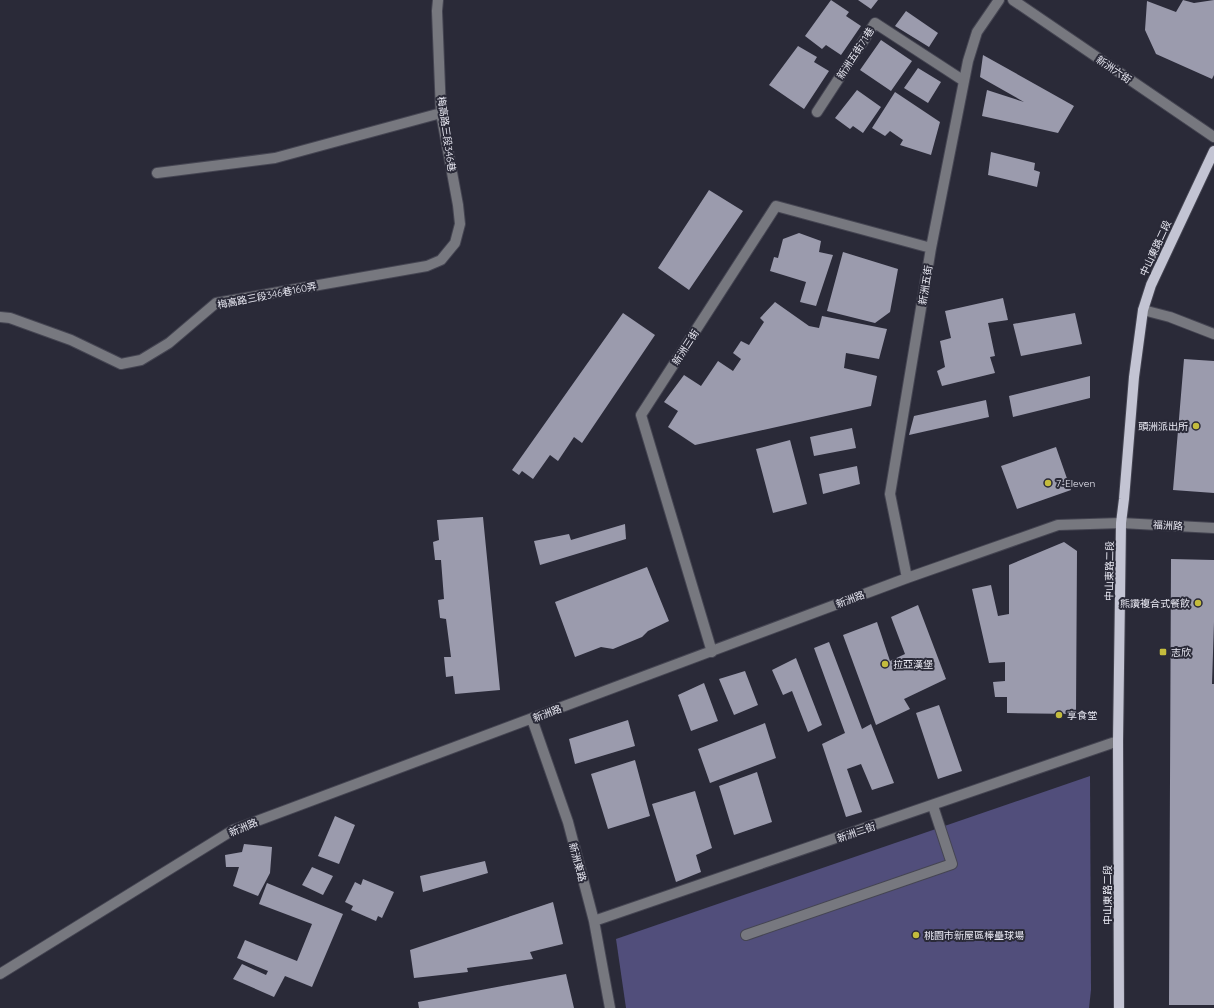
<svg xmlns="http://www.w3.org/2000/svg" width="1214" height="1008" font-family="Quicksand,'Noto Sans TC',sans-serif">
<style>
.green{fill:#514e7b}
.building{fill:#9b9bad}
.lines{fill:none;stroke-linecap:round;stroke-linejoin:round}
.minor-casing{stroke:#454552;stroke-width:12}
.major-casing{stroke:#454552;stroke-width:12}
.minor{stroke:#77787f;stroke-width:10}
.major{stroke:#c3c4d3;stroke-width:10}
.poi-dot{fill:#c4bc3d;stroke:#2a2a38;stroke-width:1.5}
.labels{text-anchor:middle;stroke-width:4;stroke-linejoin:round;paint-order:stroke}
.street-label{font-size:10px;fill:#eaeaf4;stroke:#2a2a38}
.poi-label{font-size:10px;fill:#eaeaf4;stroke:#2a2a38;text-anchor:start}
</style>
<rect width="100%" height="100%" fill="#2a2a38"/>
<path class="green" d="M1090,776L1091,990L1089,1008H626L616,939Z"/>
<path class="building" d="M831,0L849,12L846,16L861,26L841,55L826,45L822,49L805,36Z
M858,0H878L871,9Z
M1183,0L1194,3L1214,0V75L1212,79L1156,54L1145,30L1147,1L1176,12Z
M906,11L938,33L929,47L895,26Z
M881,40L912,61L891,91L860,70Z
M798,46L817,57L814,62L829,71L804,109L769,85Z
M983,55L1074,106L1058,133L982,116L987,90L1024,102L980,77Z
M918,68L941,82L928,103L904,88Z
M857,90L881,107L863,133L853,126L850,129L835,118Z
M895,92L940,122L931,155L900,145L903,140L890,131L885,136L872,128Z
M991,152L1035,163L1034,170L1040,172L1037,187L988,175Z
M709,190L743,211L689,290L658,268Z
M799,233L821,241L819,252L833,255L816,306L800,302L806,282L770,271L774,257L778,258L783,239Z
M843,252L898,269L890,312L875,323L827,311Z
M1003,298L1008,320L988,323L995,356L990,357L995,373L942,386L937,371L945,367L940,341L951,338L945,311Z
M775,302L809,326L819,328L822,316L887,329L879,359L846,353L844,368L877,376L871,406L695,445L668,427L678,411L664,402L684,375L701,386L718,361L733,371L741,359L733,353L741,341L749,345L764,322L760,318Z
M623,313L655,335L582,443L574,437L558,461L550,455L533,479L522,471L519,475L512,470Z
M1075,313L1082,344L1021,356L1013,324Z
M1184,359L1214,361V493L1173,490Z
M1090,376V398L1013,417L1009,396Z
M986,400L989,417L909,435L914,416Z
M852,428L856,448L814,456L810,437Z
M790,440L807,504L773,513L756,449Z
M1056,447L1071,490L1017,509L1001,466Z
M857,466L860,484L823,494L819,474Z
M483,517L500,690L455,694L453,676L446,677L444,657H451L446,619L440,618L438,600L444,599L441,560H435L433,542L439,540L437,520Z
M625,524L626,539L540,565L534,541L569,534L571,540Z
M1064,542L1077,551L1076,714L1007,713V697H995L993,682L1005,681V662L989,663L972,589L991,585L998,616L1009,614V565Z
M1171,559L1214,560V622L1212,684H1214V1005H1169Z
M647,567L669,621L648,631L642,637L613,649L601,647L575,657L555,602Z
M918,605L946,679L904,699L910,709L876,725L843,635L877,622L890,661L905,654L891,617Z
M829,642L862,729L871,724L894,783L872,790L861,764L847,769L862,812L846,817L822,744L845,733L814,648Z
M796,658L822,725L808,732L792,691L783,695L772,670Z
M745,671L758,705L734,715L719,679Z
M704,683L718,721L691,731L678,695Z
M939,705L962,771L938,779L916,713Z
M628,720L635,746L575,764L569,739Z
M765,723L776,758L710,783L698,749Z
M635,760L650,816L608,829L591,774Z
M757,772L772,822L734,835L719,786Z
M695,791L712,848L696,855L701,872L676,882L652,804Z
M335,816L355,825L339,864L318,856Z
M244,844L272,847L270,873L258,896L233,886L239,867H226L225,855L242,852Z
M485,861L488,873L423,892L420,876Z
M312,867L333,876L323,895L302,885Z
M363,879L394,892L382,918L378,916L376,921L351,910L353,906L345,902L355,882L361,885Z
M267,883L343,914L312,987L285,976L274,997L233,979L242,964L266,975L268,971L237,958L245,940L297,961L312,924L259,904Z
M553,902L563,944L530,952L533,959L467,968L468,972L414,978L410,950Z
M566,974L574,1008H419L418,1002Z"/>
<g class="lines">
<defs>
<path id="minor" d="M1013,0L1214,137
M817,112L875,23L964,81
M157,173L275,158L441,113
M1143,310L1170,317L1214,334
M0,317L10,318L71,340L121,364L141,360L169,343L216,303L427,266L441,260L455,243L460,224L458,205L441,113L437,11L438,0
M907,578L890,494L931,248L968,61L977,32L999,0
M712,652L641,415L776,206L931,248
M532,719L568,822L594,921L610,1008
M594,921L1118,741
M746,935L952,864L933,806
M0,974L233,830L907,578L1058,525L1121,523L1214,528"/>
<path id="major" d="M1119,1008L1118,741L1121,523L1124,499L1134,377L1143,310L1151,285L1214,151"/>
</defs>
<use href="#minor" class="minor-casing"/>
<use href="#major" class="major-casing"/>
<use href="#minor" class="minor"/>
<use href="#major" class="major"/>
</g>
<g class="poi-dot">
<circle cx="1196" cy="426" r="4"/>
<circle cx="1048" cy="483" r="4"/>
<circle cx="1198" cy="603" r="4"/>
<rect x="1159" y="648" width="8" height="8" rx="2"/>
<circle cx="885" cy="664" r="4"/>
<circle cx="1059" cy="715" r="4"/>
<circle cx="916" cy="935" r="4"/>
</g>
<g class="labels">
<g class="street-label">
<text transform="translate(855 53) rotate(-57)" y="4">新洲五街71巷</text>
<text transform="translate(1114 69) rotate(34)" y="4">新洲六街</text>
<text transform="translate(447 134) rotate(82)" y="4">梅高路三段346巷</text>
<text transform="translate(1155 248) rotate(-65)" y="4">中山東路二段</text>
<text transform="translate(925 285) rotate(-81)" y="4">新洲五街</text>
<text transform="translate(267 295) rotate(-11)" y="4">梅高路三段346巷160弄</text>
<text transform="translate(685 347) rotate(-57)" y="4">新洲三街</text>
<text transform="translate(1168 525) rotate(3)" y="4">福洲路</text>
<text transform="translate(1109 571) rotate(-89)" y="4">中山東路二段</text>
<text transform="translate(850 599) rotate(-21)" y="4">新洲路</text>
<text transform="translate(547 713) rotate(-21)" y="4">新洲路</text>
<text transform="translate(243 827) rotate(-23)" y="4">新洲路</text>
<text transform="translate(856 832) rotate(-19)" y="4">新洲二街</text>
<text transform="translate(578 862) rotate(75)" y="4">新洲東路</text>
<text transform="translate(1107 895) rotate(-90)" y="4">中山東路二段</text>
</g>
<g class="poi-label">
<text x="1188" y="430" text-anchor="end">頭洲派出所</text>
<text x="1056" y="487">7-Eleven</text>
<text x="1190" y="607" text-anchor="end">熊讚複合式餐飲</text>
<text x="1171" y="656">志欣</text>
<text x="893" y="668">拉亞漢堡</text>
<text x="1067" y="719">享食堂</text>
<text x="924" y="939">桃園市新屋區棒壘球場</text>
</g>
</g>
</svg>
